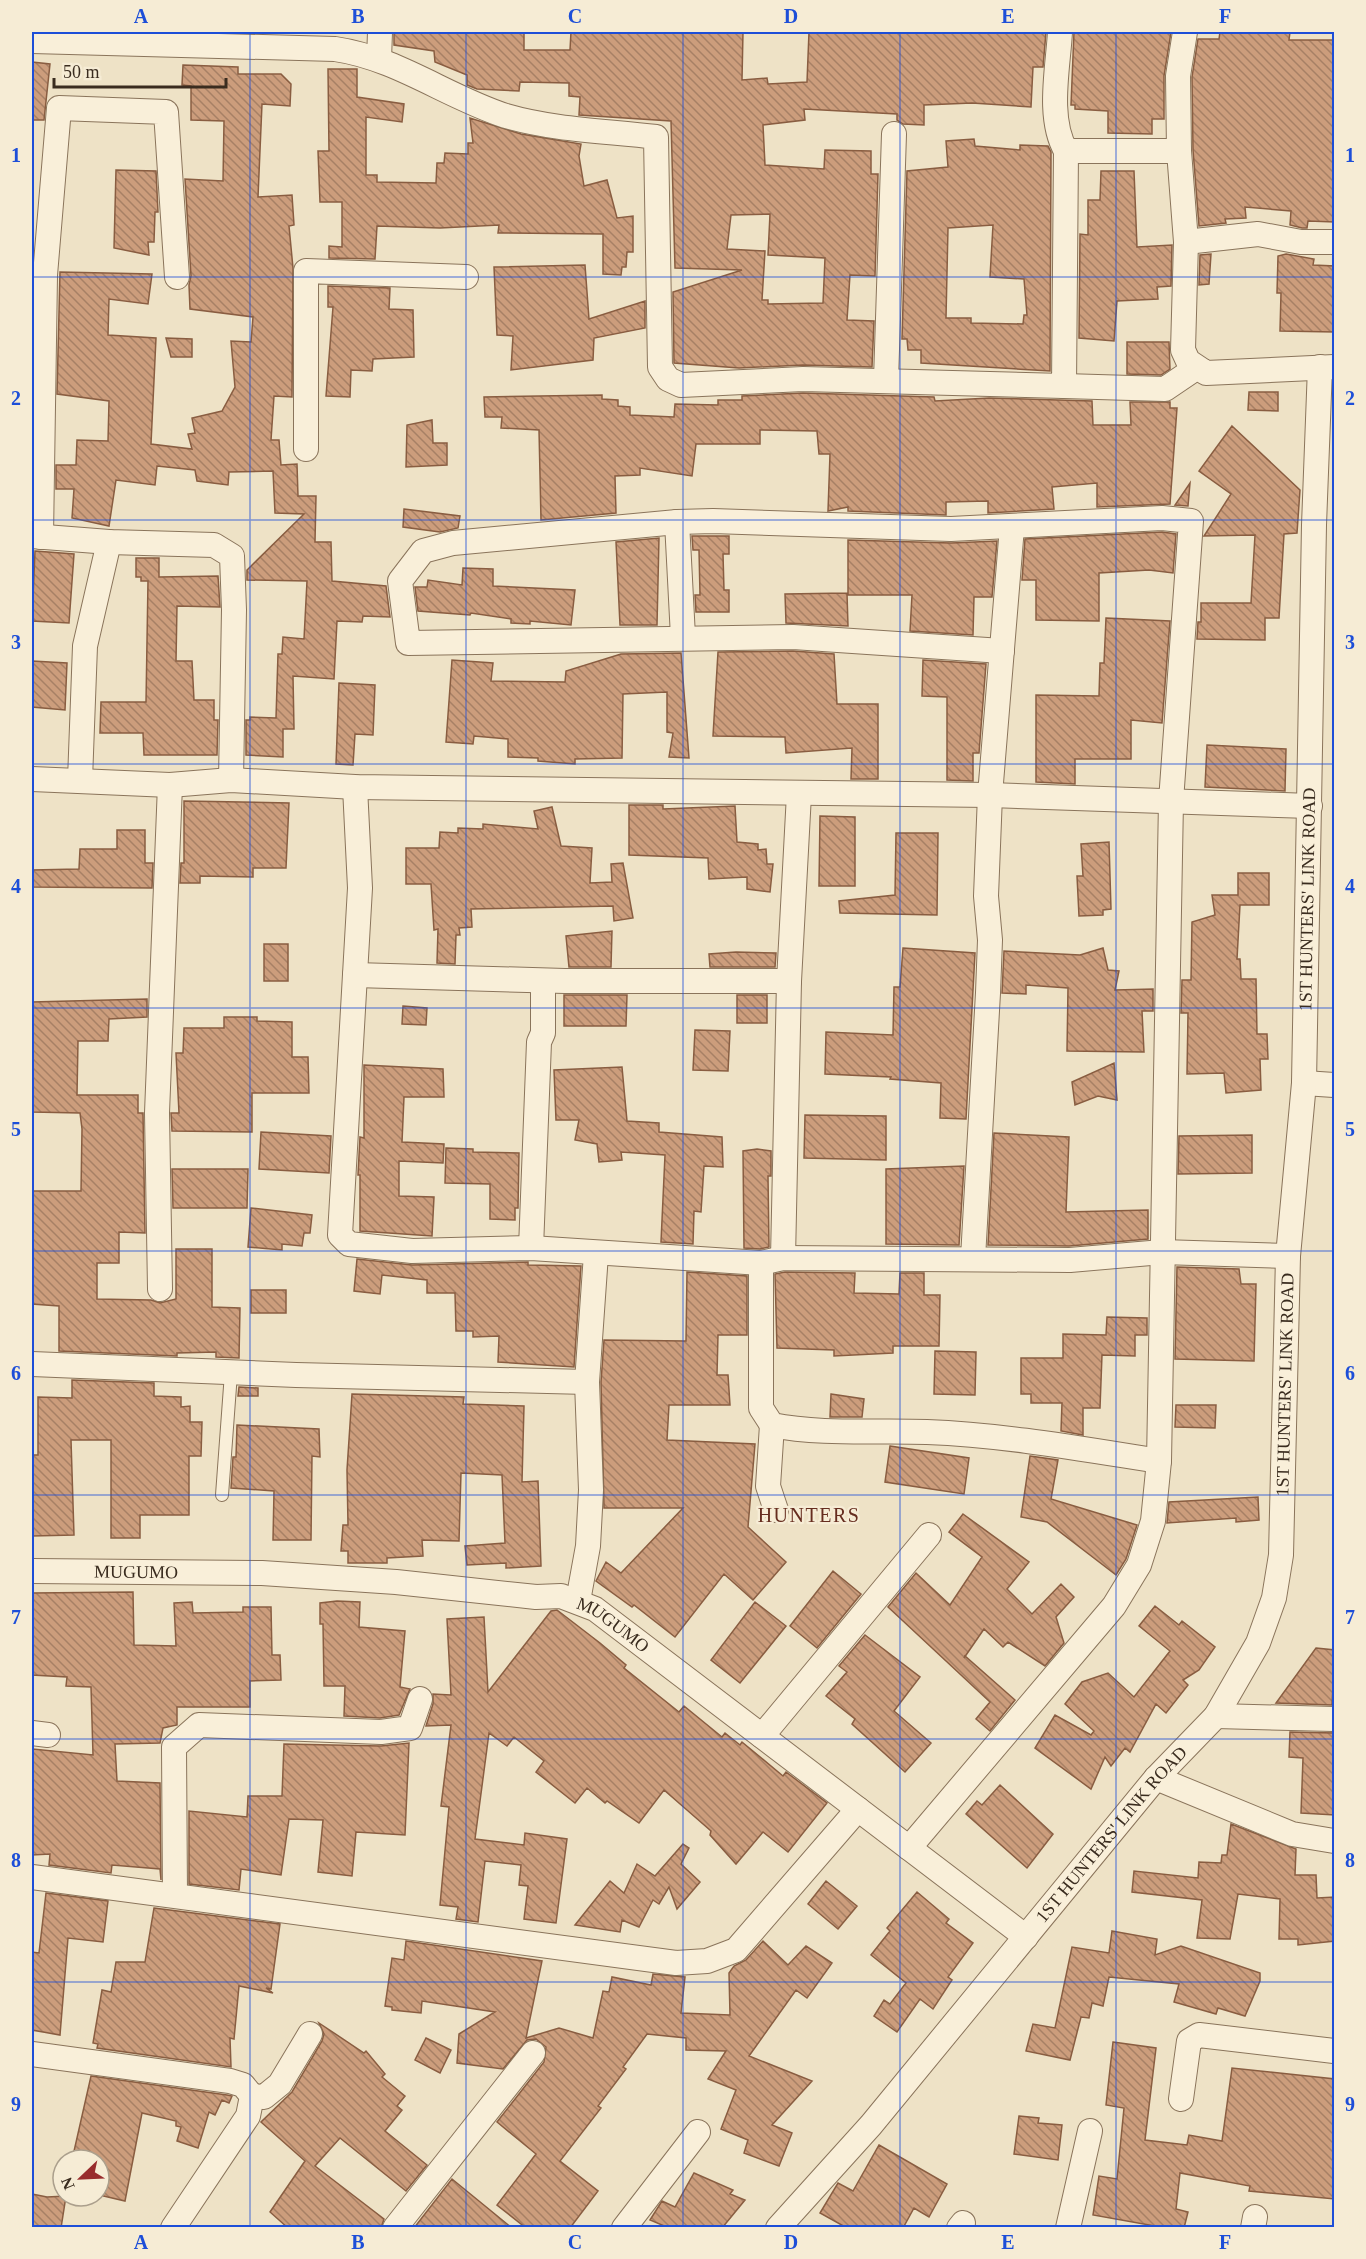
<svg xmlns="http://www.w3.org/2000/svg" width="1366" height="2259" font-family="Georgia,serif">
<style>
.building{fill:url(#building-back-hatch);stroke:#895d41;stroke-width:1.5;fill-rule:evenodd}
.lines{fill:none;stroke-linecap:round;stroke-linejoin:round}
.lane-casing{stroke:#8a745b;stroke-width:14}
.street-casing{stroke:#8a745b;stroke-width:26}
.lane{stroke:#f9efd9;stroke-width:12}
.street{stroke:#f9efd9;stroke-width:24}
.grid{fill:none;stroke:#1d4ed8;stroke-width:1.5;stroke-opacity:0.55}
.labels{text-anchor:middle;stroke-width:4.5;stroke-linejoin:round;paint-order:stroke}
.street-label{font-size:18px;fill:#3a2c1f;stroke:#f6ecd5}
.neighbourhood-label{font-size:20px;letter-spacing:1.5px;fill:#662d1f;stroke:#f6ecd5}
.neatline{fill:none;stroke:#1d4ed8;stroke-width:2}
.grid-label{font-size:20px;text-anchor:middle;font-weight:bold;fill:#1d4ed8}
</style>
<defs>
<pattern id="building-back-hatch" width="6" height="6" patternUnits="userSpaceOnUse" patternTransform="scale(1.5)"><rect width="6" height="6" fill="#cc9d7c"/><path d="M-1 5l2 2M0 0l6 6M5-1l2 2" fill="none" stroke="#a78065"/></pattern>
</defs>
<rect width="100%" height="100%" fill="#eee2c6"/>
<path class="building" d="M394,32H524V50H570L571,32H743L742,80L767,78L768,84L807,82L809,32H1046L1043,67H1033L1031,107L972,103L924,105V125L903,124L897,120V114L804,109L805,120L763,125L765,165L824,169L825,150L871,151V174H878L875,276L850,275L847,320L874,321L872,367L803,365L739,368L674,363L673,292L742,270L675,268L671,121L579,115L580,97L569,96V83L520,82L519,91L477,89L467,85V75L435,62L434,51L394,45ZM770,214L768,255L825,258L823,303L768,304V300H762L765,251L727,249L731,215Z
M1074,32H1171L1164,76V119H1152V134L1108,133V111L1075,109V105H1071Z
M1220,32H1290L1289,40H1334L1335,222L1308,221L1307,228H1302L1290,225L1291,211L1245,207L1246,218L1225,219L1226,223L1199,226L1193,150L1192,77L1198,39H1219Z
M32,62L50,64L44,120H32Z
M183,65L238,67V74H281L291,84L290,106L262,104L258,197L292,195L294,225L289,226L293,268L292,397L274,396L271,440H279L281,465L297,464L298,496H316L315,542H331L332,581L386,586L390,617L363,616L362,622L337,621L334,679L293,676L294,729H283V757L246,755V720H250V717L276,718L278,654H282L283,637L304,639L307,581L247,580V570L304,514L275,513L273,471L229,472L228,485L197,481L195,470L157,466L155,485L116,480L109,526L72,518L74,489H56V465H76L77,440L108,441L109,401L57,394L60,272L152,274L148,304L109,299L108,335L156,338L151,444L192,449L188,434L195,433L192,418L222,411L235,387L231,341L251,342L253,317L190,309L189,285L191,276L185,179L223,181L224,121L191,120V86L182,85Z
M328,69H357V97L404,104L402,122L366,117V175H377V182L436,183L437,163H444L445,153L468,154V143H473L470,118L521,134L581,144L579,156L584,186L607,180L617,218L633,216V252H627L626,267H622L621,275L603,274V234L498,233L499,225L440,228L377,226L375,259L329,258V246L342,247V202H320L318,151H329Z
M974,139L975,146L1020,150V145L1048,146L1051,152L1050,371L921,363V350H908L907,339H902L907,171L948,167L946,141ZM993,225L990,277L1024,279L1027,315H1024L1023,324L971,323V318H946L948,228Z
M116,170L156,171L158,212H155L154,242H148L149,255L114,248Z
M1101,171H1134L1137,247L1172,245L1171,286L1157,287L1158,299L1117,301L1114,341L1079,338L1080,234L1088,235V200H1100Z
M1211,254L1209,284L1199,285L1200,255Z
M1286,254L1314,259L1313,265L1335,266V332L1280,331L1281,293H1277L1278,256Z
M585,265L589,319L645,301V328L594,338L593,360L511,370L513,336L497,335L494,267Z
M328,286L390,288L389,309L413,310L414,357L373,359L372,371L351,370L350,397L326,396L333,307H328Z
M166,338L192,339V357H171Z
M1127,342H1169L1170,369L1161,375L1127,374Z
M1249,392H1278V411L1248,410Z
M803,393L934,397L935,401L989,398L1092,401L1093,425H1131L1130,402H1170V408H1177L1170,504L1097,507V483L1052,487L1054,509L988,513V501L946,502V515L848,511V507L828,511L830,454H819L817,431L760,430V444H696L692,476L640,468V475L615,476L616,513L541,520L539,430L501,428L502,417H485L484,397L602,395V399L618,400V406L630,407V415L674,417L675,404L718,405V400H742V396Z
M432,420L433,443H447V465L406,467L407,425Z
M1232,426L1300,490L1297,533L1284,534L1279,618H1265V640L1197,639L1198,622H1201V603H1251L1255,535L1204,536L1231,494L1199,471Z
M1190,483L1188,506L1175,505Z
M404,509L460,516L458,528L440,532L403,527Z
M1162,532L1176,534L1173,573L1149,570L1099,573V621L1036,620V580H1022L1025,539Z
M692,536H729V554H723L724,590H729V612H696L695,595H700L699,550H693Z
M659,538L657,625H620L616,542Z
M848,540L951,543L997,541L992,597H974L973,635L910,631L912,595H848Z
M35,551L74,554L69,623L32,621Z
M136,558H159V577L218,576L220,607L177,606L176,661H192L194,700H214V720H218L217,755H144L143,733H100L101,702H146L148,581H141V577H136Z
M463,568L493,569V586L575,590L571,625L530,621V624L511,623V619L471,613L470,615L418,611L415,587H427L428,580L462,585Z
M847,593L848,626L786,623L785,594Z
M1106,618L1170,621L1162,723L1131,720V759H1075V784L1036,782V695L1099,696L1100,663H1104Z
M793,651L834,654L837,704H878V779H851L852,748L786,753L785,737L713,736L718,652Z
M681,653L689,758L669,757L673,733L667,732V692L623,694L622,758L575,759V764L538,761V758L508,757V739L474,736L473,744L446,742L452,660L493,663L491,681L565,682L566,671L621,654Z
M923,660L986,664L979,753H973V781L947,780V697L922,696Z
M32,661L67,663L65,710L32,707Z
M339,683L375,685L373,735L355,734L353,765L336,764Z
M1207,745L1286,749L1285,791L1205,787Z
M184,801L289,803L286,868H253V877L200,876V883H180L181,863H184Z
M629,805H663V809L735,806L737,842L758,844V850L766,849L767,864H773L770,892L747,889V877L709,879L708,858L629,855Z
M552,807L561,846L592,848L590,883L612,882L611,864L623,863L633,918L614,921L613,906L471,909L472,927L459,928L460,935H456L455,964L437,963L438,929L434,930L431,884H406V848H439L440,832L458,833V828L483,829V824L538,829L534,811Z
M820,816L855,817V886H819Z
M117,830H145V863H153L152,888L32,887V870L79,869L80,849H117Z
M896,833H938L937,915L840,913L839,901L895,895Z
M1109,842L1111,909L1103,910V915L1079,916L1077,876H1083L1081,844Z
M1238,873H1269V905H1240L1237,959H1240L1241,979H1256L1257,1034H1267L1268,1059H1260L1261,1090L1226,1093L1224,1073L1187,1074L1188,1013H1181L1182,980H1191L1192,922L1215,915L1212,895H1238Z
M612,931L611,967H569L566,936Z
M264,944H288V981H264Z
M903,948L975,953L966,1119L940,1118L941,1083L890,1079L891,1077L825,1074L826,1032L893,1035L894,987H900Z
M1103,948L1108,970L1119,971L1115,990L1153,989V1011H1142L1144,1052L1067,1051L1068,988L1026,985V994L1002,993L1004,951L1080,955Z
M736,952L776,953L775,967H710L709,954Z
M564,995H627L626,1026H564Z
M737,995H767V1023H737Z
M147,999V1017L109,1019L108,1041H78L77,1095H138V1113H143L145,1233L119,1232V1263H97V1299L151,1300L160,1303L176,1299V1249H212V1307L240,1308L239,1358L216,1357V1352L177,1353V1356L59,1351V1306L32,1304V1191H81L82,1129L80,1113L32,1112V1002Z
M403,1006L427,1008L426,1025L402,1024Z
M224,1017H257V1021L292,1022V1057H308L309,1093H252V1132L172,1131L171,1113H179L176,1053H183L184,1028H224Z
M695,1030L730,1031L728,1071L693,1070Z
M1114,1063L1117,1100L1098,1096L1075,1105L1072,1082Z
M364,1065L443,1069L444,1097H404L402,1142L444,1144L443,1163L399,1161V1196L434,1197L432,1236L360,1231V1175H358L360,1137L364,1138Z
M622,1067L627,1121L659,1123V1132L722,1137L723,1167L704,1166L701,1212L694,1211L693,1244L661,1242L665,1155L621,1152L622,1160L599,1162L597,1144L575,1140L579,1120H556L554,1070Z
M805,1115L886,1116V1160L804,1158Z
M261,1132L331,1136L329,1173L259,1169Z
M994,1133L1069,1137L1066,1212L1148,1210V1239L1069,1246L988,1245Z
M1252,1135V1173L1178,1174L1179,1136Z
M446,1148L473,1149V1152L519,1153L518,1208H515V1220L490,1219V1184L445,1183Z
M757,1149L771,1151V1176H768L769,1247L760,1249L744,1248L743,1151Z
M964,1166L959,1245L886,1244V1169Z
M172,1169H248L247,1208H173Z
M251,1208L312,1215L310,1233H304L302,1246L282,1244V1250L248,1247Z
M357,1259L412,1265L528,1262V1265L581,1266L574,1367L498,1362L499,1336L473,1337V1331H456L455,1293H427V1280L382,1275L380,1294L354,1291Z
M1177,1267L1239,1269L1241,1284H1256L1254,1361L1175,1359Z
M687,1272L747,1276V1335H718L717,1375H728L730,1405H669L667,1440L755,1444L748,1527L786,1562L753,1600L724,1574L675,1637L634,1605L632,1607L596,1581L606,1562L621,1573L683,1508H604L601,1382L604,1340L686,1341Z
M785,1272L855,1273L854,1293L899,1294L900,1273H924V1295H940L939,1346H893V1353L834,1356V1350L777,1348L775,1274Z
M251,1290H286V1313H251Z
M1107,1317L1147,1318V1335H1135V1356L1102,1355L1100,1408H1083V1435L1061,1431L1062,1403H1031V1394H1021V1358H1063V1334L1106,1335Z
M935,1351L976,1352L975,1395L934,1394Z
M72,1380L154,1383V1396L181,1397V1407L190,1406V1422H202L201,1456H189V1515H140V1538H111V1440H71L74,1535L32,1536V1455H38V1397L72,1398Z
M239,1387L258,1388V1396H238Z
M352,1394L464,1397L463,1404L524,1406L522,1482L538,1481L541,1566L506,1568V1563L467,1565L465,1546L505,1543L502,1475L461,1473L459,1541L422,1540L423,1556L387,1558V1563H348V1551H341L343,1525H348L347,1470Z
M831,1394L864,1399L862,1417H830Z
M1176,1405H1216L1215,1428L1175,1427Z
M237,1425L319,1429L320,1457L312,1456L311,1540H273L274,1491L231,1488L233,1457H236Z
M890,1446L969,1458L964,1494L885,1482Z
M1030,1456L1058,1460L1051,1499L1137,1525L1126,1559L1116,1575L1047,1522L1021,1517Z
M1258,1497L1259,1520L1236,1522V1518L1167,1523L1169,1502Z
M963,1514L1029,1562L1007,1589L1032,1614L1061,1584L1074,1597L1056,1617L1064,1643L1045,1666L1008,1642L1003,1647L984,1629L964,1658L965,1656L1015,1700L990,1731L976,1719L990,1702L888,1607L916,1573L950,1605L982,1557L949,1532Z
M833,1571L861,1594L817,1648L790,1626Z
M133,1592L134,1645L176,1646L174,1603L192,1602L193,1613L243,1612V1607H271L272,1655H280L281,1680L250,1681V1707H177V1725L163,1728L160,1743L115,1744L117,1781L160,1783L161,1880L160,1869L112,1865L111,1873L49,1865L50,1854L32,1855L33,1749L93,1755L91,1687L66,1686L67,1677L32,1675V1593Z
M337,1601L360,1602L359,1627L405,1631L400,1687L410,1689L399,1715L380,1718L344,1716L345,1686H324L323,1624H320V1603Z
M755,1602L786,1626L740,1683L711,1660Z
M1155,1606L1179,1625L1182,1621L1215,1647L1199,1670L1183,1680L1188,1685L1166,1713L1156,1704L1130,1752L1125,1748L1111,1766L1105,1757L1091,1789L1035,1748L1055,1715L1091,1735L1094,1731L1065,1704L1082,1682L1108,1673L1134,1697L1170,1651L1139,1626Z
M557,1610L600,1643L626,1665L624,1668L679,1712L684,1706L722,1737L725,1733L740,1745L742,1742L783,1776L786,1772L827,1803L788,1852L763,1832L736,1864L710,1835L711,1831L664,1790L639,1823L607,1801L605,1803L587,1788L575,1803L536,1772L544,1761L514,1737L507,1746L489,1733L475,1839L524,1845L525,1833L567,1839L556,1923L524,1919L528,1886L519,1885L521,1865L485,1861L478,1922L456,1919L458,1907L440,1905L449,1807L441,1806L451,1725L426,1726L433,1704V1694L451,1695L447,1619L484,1617L488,1692L551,1611Z
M865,1635L920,1677L894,1711L931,1743L905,1772L852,1724L855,1719L826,1696L847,1672L839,1666Z
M1316,1648L1335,1650L1332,1705L1276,1703Z
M1290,1732L1335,1733V1815L1301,1813L1303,1758L1289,1757Z
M409,1743L405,1835L356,1832L352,1876L318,1872L323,1820L289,1819L281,1875L241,1869L239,1890L189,1884V1811L247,1817L248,1796H282L284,1744L381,1746Z
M1000,1785L1053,1834L1027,1868L966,1814L977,1801L982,1805Z
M1231,1824L1296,1849L1295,1875H1316L1317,1898L1335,1897V1941L1298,1945V1939H1279L1280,1899L1238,1894L1230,1939L1197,1938L1202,1900L1132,1892L1134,1871L1198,1878L1199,1862L1221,1863L1222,1855H1227Z
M683,1844L689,1848L681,1864L700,1882L677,1909L669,1887L659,1904L653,1900L639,1927L622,1920L620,1932L575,1925L610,1881L624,1893L637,1864L655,1876Z
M826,1881L857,1906L838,1929L808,1904Z
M917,1892L949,1919L946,1923L973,1943L948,1977L952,1980L933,2009L920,1999L897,2032L874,2016L884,2000L890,2004L906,1983L871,1955L890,1931L887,1928Z
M46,1893L108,1901L103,1942L68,1938L60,2035L32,2030V1952L39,1953Z
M154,1908L280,1924L271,1989L266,1988L273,1993L239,1986L234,2039L230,2038L231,2067L97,2048L98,2044L93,2043L102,1990L111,1992L116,1962H145Z
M1112,1931L1157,1939L1155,1955L1181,1946L1260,1973V1981L1245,2016L1218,2008L1216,2014L1174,2002L1179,1984L1109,1977L1103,2006L1092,2003L1089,2018L1081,2017L1070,2060L1026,2051L1033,2024L1055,2028L1072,1947L1109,1953Z
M406,1941L542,1961L526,2038L559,2028L593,2038L603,1991L609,1992L612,1977L651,1985L653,1974L685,1977L681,2013L730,2015L729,1973L734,1966L746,1960L763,1941L788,1965L806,1946L832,1963L807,1998L796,1990L749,2056L812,2081L772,2125L792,2133L779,2166L744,2153L748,2140L721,2129L736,2090L708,2079L726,2051L686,2050V2038L647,2034L623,2067L626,2069L598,2106L601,2108L560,2161L598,2191L570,2228H526L497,2205L536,2154L497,2122L544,2062L546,2047L536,2039L527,2040L503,2069L457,2063L459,2034L495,2012L422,2001L421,2013L392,2010V2007L385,2006L392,1958L404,1960Z
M319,2023L364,2053L366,2051L385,2074L382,2077L405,2096L397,2106L402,2110L385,2131L427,2165L406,2191L340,2138L315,2166L384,2219L381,2228H288L270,2212L305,2161L261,2122L292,2092L322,2041L324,2034Z
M426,2038L451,2050L440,2073L415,2060Z
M1113,2042L1156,2048L1145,2140L1187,2145L1189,2135L1222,2141L1232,2068L1335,2079V2199L1249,2191L1250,2186L1180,2173L1176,2209L1188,2212L1184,2228H1166L1093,2215L1099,2176L1117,2179L1124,2108L1106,2105Z
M91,2076L227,2095L232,2096L229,2103L222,2100L215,2115L209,2112L198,2148L177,2141L181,2127L176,2126V2121L142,2113L125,2201L99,2195V2160H72Z
M1019,2116L1039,2118L1038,2123L1062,2125L1058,2160L1014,2154Z
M879,2145L947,2184L929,2217L914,2208L903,2228H847L820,2213L838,2183L853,2191Z
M694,2173L733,2190L730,2194L745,2200L722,2228H669L650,2220L662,2201L675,2207Z
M452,2179L512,2228H414Z
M32,2194L47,2197L66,2196L61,2228H32Z"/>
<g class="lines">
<defs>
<path id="lane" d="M222,1495L231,1373"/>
<g id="street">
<path d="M1060,32C1058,68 1047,118 1066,151H1179"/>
<path d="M1185,32L1178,76L1179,151L1186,242L1183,350L1188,361L1206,373L1334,367"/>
<path d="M32,41L335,49C397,58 447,97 506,116C554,130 607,131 656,137L660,367L668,379L681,385L803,379L1064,386L1066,151"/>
<path d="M379,59L380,32"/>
<path d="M1186,242L1258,234L1301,242H1334"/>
<path d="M886,380L894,134"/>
<path d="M1064,386L1165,389L1196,368"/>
<path d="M306,449V271L466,277"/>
<path d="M677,522L683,637"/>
<path d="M32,536L109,542L214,545L232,556L234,610L231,780"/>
<path d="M41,537L45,275L59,108L166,112L177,277"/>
<path d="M32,779L170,785L231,780L355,787L990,795L1310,806"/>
<path d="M80,780L85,646L109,542"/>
<path d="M355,787L360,888L340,1235L349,1244L412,1251L531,1248L761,1263L783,1258L1070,1260L1162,1252L1288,1256"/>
<path d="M355,975L565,981H789"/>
<path d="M1304,1083L1334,1085"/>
<path d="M531,1248L539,1042L543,1033V981"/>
<path d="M783,1258L789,981L799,794"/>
<path d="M973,1258L988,993L990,940L986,896L990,795L1012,527"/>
<path d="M761,1263V1408L772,1425C822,1435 876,1430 927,1432C1005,1435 1082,1449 1159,1461"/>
<path d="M160,1289L157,1113L170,785"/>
<path d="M32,1364L296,1375L587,1382"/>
<path d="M772,1425L768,1486L776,1510"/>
<path id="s1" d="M32,1571L262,1573L396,1582L536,1597L561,1596L595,1609L1026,1937"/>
<path d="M578,1601L588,1546L591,1490L587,1382L596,1254"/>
<path d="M1216,1716L1334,1719"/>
<path d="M32,1733L48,1735"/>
<path d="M762,1736L929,1535"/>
<path d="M1156,1778L1292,1834L1334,1841"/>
<path d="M909,1848L1114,1606L1139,1565L1153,1521L1159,1461L1171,801L1191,521L1162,518L951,529L713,521L677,522L453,543L423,551L400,581L408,643L793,637L1002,651"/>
<path d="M32,1877L676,1963L707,1961L736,1950L858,1809"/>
<path d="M175,1895L174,1747L199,1725L381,1732L410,1728L420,1699"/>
<path d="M32,2054L230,2081L243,2085L252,2096L248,2116L173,2228"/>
<path d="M252,2096L264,2097L280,2084L310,2034"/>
<path d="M1181,2099L1189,2041L1199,2035L1334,2051"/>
<path d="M395,2228L533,2053"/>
<path d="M624,2228L698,2132"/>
<path id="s2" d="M778,2228L871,2125L1156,1778L1216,1716L1258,1643L1274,1598L1281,1555L1288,1256L1304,1083L1314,525L1320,367"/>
<path d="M959,2228L963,2223"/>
<path d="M1068,2228L1090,2131"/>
<path d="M1253,2228L1255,2217"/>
</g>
</defs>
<use href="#lane" class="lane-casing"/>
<use href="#street" class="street-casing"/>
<use href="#lane" class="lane"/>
<use href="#street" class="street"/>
</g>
<path class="grid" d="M250,32V2228M466,32V2228M683,32V2228M900,32V2228M1116,32V2228M32,277H1334M32,520H1334M32,764H1334M32,1008H1334M32,1251H1334M32,1495H1334M32,1739H1334M32,1982H1334"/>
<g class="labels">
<g class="street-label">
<text dy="6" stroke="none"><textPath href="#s2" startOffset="1506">1ST HUNTERS' LINK ROAD</textPath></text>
<text dy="6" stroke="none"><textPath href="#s2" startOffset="1020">1ST HUNTERS' LINK ROAD</textPath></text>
<text dy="6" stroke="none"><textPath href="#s1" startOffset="104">MUGUMO</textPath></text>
<text dy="6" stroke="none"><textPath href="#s1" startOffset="590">MUGUMO</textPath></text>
<text dy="6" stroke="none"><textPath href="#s2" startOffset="516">1ST HUNTERS' LINK ROAD</textPath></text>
</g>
<g class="neighbourhood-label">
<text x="809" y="1522">HUNTERS</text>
</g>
</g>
<rect width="1366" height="2259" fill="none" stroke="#f6ecd5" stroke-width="66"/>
<g transform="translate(81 2178) rotate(247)"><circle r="28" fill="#f6ecd5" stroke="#ab9f8c" stroke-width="1.5"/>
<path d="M0-4.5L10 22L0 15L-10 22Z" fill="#992c2d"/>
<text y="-9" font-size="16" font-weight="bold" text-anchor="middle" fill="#3a2c1f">N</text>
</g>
<path d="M54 78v9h172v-9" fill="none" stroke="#3a2c1f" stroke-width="3"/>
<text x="63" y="78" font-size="18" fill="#3a2c1f" stroke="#f6ecd5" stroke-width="4.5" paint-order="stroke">50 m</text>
<rect x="33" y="33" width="1300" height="2193" class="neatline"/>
<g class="grid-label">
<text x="141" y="23">A</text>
<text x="358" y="23">B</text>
<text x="575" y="23">C</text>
<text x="791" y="23">D</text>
<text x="1008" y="23">E</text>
<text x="1225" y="23">F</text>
<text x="16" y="162">1</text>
<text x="1350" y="162">1</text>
<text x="16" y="405">2</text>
<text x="1350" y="405">2</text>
<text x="16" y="649">3</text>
<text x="1350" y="649">3</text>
<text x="16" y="893">4</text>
<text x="1350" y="893">4</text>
<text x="16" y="1136">5</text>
<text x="1350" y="1136">5</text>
<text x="16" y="1380">6</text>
<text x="1350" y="1380">6</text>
<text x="16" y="1624">7</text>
<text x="1350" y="1624">7</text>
<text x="16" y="1867">8</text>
<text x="1350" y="1867">8</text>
<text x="16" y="2111">9</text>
<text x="1350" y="2111">9</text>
<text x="141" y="2249">A</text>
<text x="358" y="2249">B</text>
<text x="575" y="2249">C</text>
<text x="791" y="2249">D</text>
<text x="1008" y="2249">E</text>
<text x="1225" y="2249">F</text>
</g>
</svg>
